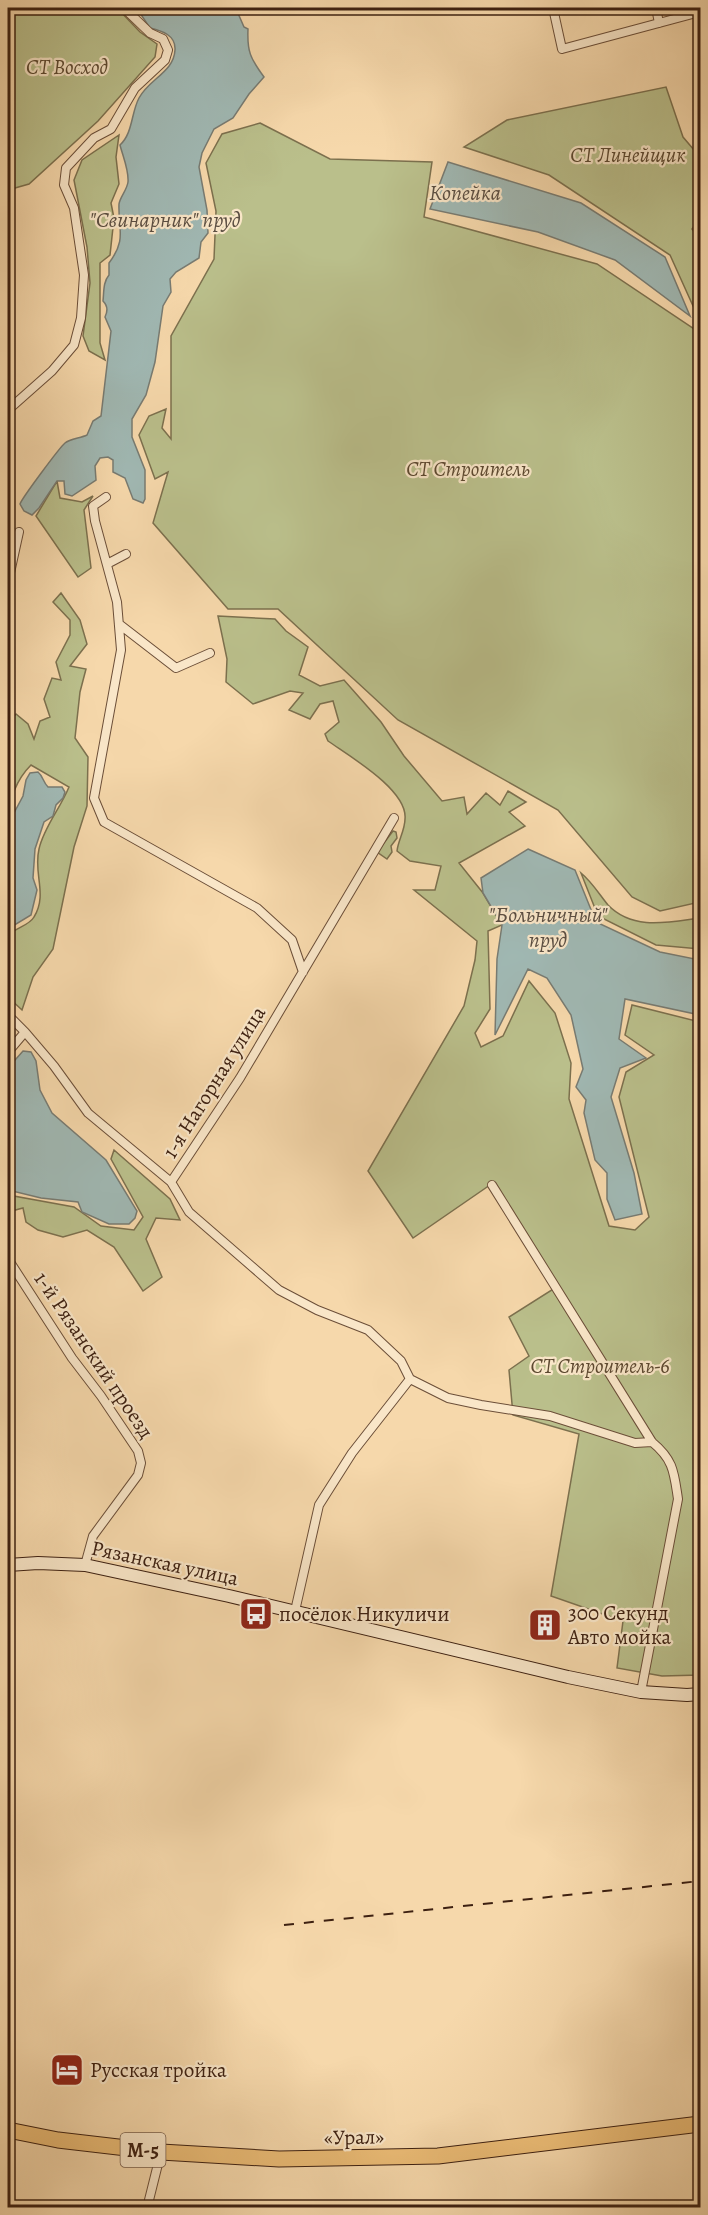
<svg xmlns="http://www.w3.org/2000/svg" width="708" height="2215" font-family="Alegreya,serif">
<style>
.green{fill:#babf8b;stroke:#7c704e;stroke-width:1.5}
.water{fill:#a0b8b3;stroke:#787b72;stroke-width:1.5}
.lines{fill:none;stroke-linecap:round;stroke-linejoin:round}
.street-casing{stroke:#6b4e38;stroke-width:10}
.secondary-casing{stroke:#3d2011;stroke-width:14}
.highway-casing{stroke:#3d2011;stroke-width:17}
.street{stroke:#f9e6c8;stroke-width:8}
.secondary{stroke:#f9e6c8;stroke-width:12}
.highway{stroke:#ebbc76;stroke-width:15}
.rail{stroke:#3d2011;stroke-width:2;stroke-dasharray:10 10;stroke-linecap:butt}
.labels{text-anchor:middle;stroke-width:4.5;stroke-linejoin:round;paint-order:stroke}
.shield{fill:#f9e6c8;stroke:#755b48;stroke-width:1.5}
.shield-label{font-size:20px;font-weight:bold;fill:#3d2011}
.park-label{font-size:21px;font-style:italic;fill:#5c4830;stroke:#f9e6c8}
.street-label{font-size:21px;fill:#3d2011;stroke:#f9e6c8}
.poi-label{font-size:21px;fill:#3d2011;stroke:#f9e6c8;text-anchor:start}
.water-label{font-size:22px;font-style:italic;fill:#5b4e42;stroke:#f9e6c8}
</style>
<rect width="100%" height="100%" fill="#f6d8ab"/>
<filter id="stains"><feTurbulence type="fractalNoise" baseFrequency=".00333" numOctaves="4"/><feColorMatrix values="0 0 0 0 .2 0 0 0 0 .09 0 0 0 0 .02 0 0 0 .5 -.17"/></filter>
<radialGradient id="worn" r=".72"><stop offset=".6" stop-color="#630" stop-opacity="0"/><stop offset="1" stop-color="#630" stop-opacity=".3"/></radialGradient>
<path class="green" d="M8,8H117L140,32L157,44L155,57L98,121L29,184L8,190Z
M666,87L683,137L700,157V218L692,229L700,240V318L698,317L670,255L549,175L464,147L507,120Z
M260,123L330,159L432,162L424,217L597,264L700,333V902L660,911L632,897L558,810L398,720L278,609H228L153,523L168,472L155,479L139,435L149,416L166,409L162,428L171,439V336L214,259L216,211L206,163L222,134Z
M119,135L116,157L119,184L111,203L114,218L110,255L100,263V343L105,360L89,351L83,336L90,283L87,247L74,180L82,160Z
M57,481L60,498L82,502L93,496L84,510L91,568L78,577L36,516Z
M61,593L80,620L87,644L70,666L86,669L80,692L75,738L88,757L87,806L74,847L53,949L33,977L22,1010L8,997V936C14,928 29,926 34,917C48,894 33,874 39,849C44,827 60,809 69,787L31,765C16,780 9,801 8,822V766L12,744V735L8,730V723L16,714L28,724L34,739L40,721L50,717L44,699L52,678L61,680L56,662L70,635V620L53,602Z
M218,616L275,619L286,631L308,647L299,675L320,686L344,680L381,722L404,756L442,801L464,797L467,814L486,793L500,805L508,791L526,802L509,812L525,826L459,863L483,893L502,925L488,931L490,1009L475,1033L481,1047L503,1036L529,981L555,1013L571,1063L569,1099L609,1226L635,1230L649,1217L619,1097L626,1072L654,1055L625,1035L632,1005L700,1022V1675L662,1676L617,1668L623,1621L551,1596L579,1434L513,1415L509,1370L529,1356L509,1317L555,1288L490,1185L413,1238L368,1171L464,1006L475,960L477,941L414,890H435L441,866L410,861L397,851C398,841 405,830 405,819C408,790 349,756 328,741L325,734L339,722L333,701L320,704L310,719L289,710L303,693L290,691L253,704L226,682L227,659Z
M393,831L396,832L397,838L391,846L392,852L387,859L377,852Z
M581,873C592,882 599,894 608,905C633,931 669,922 700,918V949L656,945L598,916Z
M114,1150L170,1199L180,1220L156,1218L146,1239L162,1277L143,1291L114,1247L87,1230L63,1237L38,1230L26,1222L23,1208L8,1212V1195L74,1207L101,1226L134,1230L143,1217L111,1159Z"/>
<path class="water" d="M133,8H232L237,11L244,27L248,29C247,51 250,58 264,77L249,94L233,118L214,129L202,153L199,167L207,210L208,233L201,242L199,258L176,272L170,279L171,292L163,306L155,362L146,395L132,419V437L145,470V499L143,503L133,499L125,478L113,472V460L108,457L100,458L95,466L96,480L72,496L65,494L64,481H57L39,508L32,515L24,511L20,504C22,498 60,447 65,443C70,439 81,438 87,435L93,421L101,416L111,331L105,317C108,311 108,306 103,301C104,292 103,282 109,275V263C127,239 118,230 119,204C120,197 127,190 128,182C129,170 123,157 120,145C133,133 131,113 139,98C149,79 174,72 175,50C176,35 162,31 150,28L140,13Z
M448,162L581,203L665,257L690,316L615,260L538,232L430,209Z
M38,772C43,776 43,782 48,787H62L65,792L63,798L56,805L53,816L44,822L35,849L33,878L37,890L31,915L8,929L9,892L8,882L13,875L9,861L14,813L23,796L26,780L30,773Z
M528,849L575,870L596,922L660,952L700,960V1015L625,999L619,1039L646,1058L620,1068L611,1097L634,1173L642,1214L615,1220L607,1199V1173L595,1160L584,1113L586,1100L576,1087L583,1069L571,1015L547,978L528,969L495,1035L497,959L502,925L483,893L481,878Z
M23,1051L31,1052L36,1061L40,1090L52,1113L106,1160L137,1211L135,1218L129,1224H109L82,1212L78,1202L41,1198L8,1190V1068Z"/>
<g class="lines">
<defs>
<path id="street" d="M553,8L562,49L700,12
M656,8L659,23
M8,410L52,371L74,345L81,318L84,275L74,208L64,185L66,168L94,138L111,129L135,88L165,60L168,50L163,39L150,33L124,8
M106,497L93,506L95,521L117,602L121,650L94,798L104,822L257,908L292,940L303,972
M107,564L126,554
M8,582L19,532
M119,624L176,668L210,653
M8,1015L25,1032L54,1066L88,1113L171,1182L189,1212L279,1290L317,1310L368,1330L401,1361L410,1379L448,1398L481,1405L550,1416L635,1443L652,1442
M8,1052L25,1032
M171,1182L240,1078L394,818
M492,1185L652,1442C674,1460 674,1473 678,1499L641,1692
M8,1259L72,1358L101,1396L138,1451L141,1463L138,1475L93,1536L85,1565
M295,1611L319,1505L352,1453L410,1379
M147,2208L161,2152"/>
<path id="secondary" d="M8,1565L38,1563L85,1565L229,1596L568,1677L641,1692L687,1695L700,1694"/>
<path id="highway" d="M8,2130L58,2140L161,2152L279,2159L438,2156L700,2124"/>
</defs>
<use href="#street" class="street-casing"/>
<use href="#secondary" class="secondary-casing"/>
<use href="#highway" class="highway-casing"/>
<use href="#street" class="street"/>
<use href="#secondary" class="secondary"/>
<use href="#highway" class="highway"/>
<path class="rail" d="M284,1925L700,1881"/>
</g>
<defs>
<symbol id="bus-square" viewBox="-11 -11 22 22"><rect x="-9" y="-9" width="18" height="18" rx="4" fill="#8f2418" stroke="#f9e6c8"/><path d="M-5-6H5V4H4V6H2V4H-2V6H-4V4H-5ZM-3.5-4V0h7V-4ZM-3.5 1.2v1.5H-2V1.2ZM2 1.2v1.5H3.5V1.2Z" fill="#fff"/></symbol>
<symbol id="building-square" viewBox="-11 -11 22 22"><rect x="-9" y="-9" width="18" height="18" rx="4" fill="#8f2418" stroke="#f9e6c8"/><path d="M-4-6H4V6H1V3H-1V6H-4ZM-2.5-4.3h1.7v1.8h-1.7ZM.8-4.3h1.7v1.8H.8ZM-2.5-1h1.7V.8h-1.7ZM.8-1h1.7V.8H.8Z" fill="#fff"/></symbol>
<symbol id="hotel-square" viewBox="-11 -11 22 22"><rect x="-9" y="-9" width="18" height="18" rx="4" fill="#8f2418" stroke="#f9e6c8"/><path d="M-6-4.5h1.5V1H6V5H4.5V3h-9V5H-6ZM-4 0a1.8 1.8 0 1 1 3.6 0ZM.5 0V-2.5h3Q6-2.5 6 0Z" fill="#fff"/></symbol>
</defs>
<g fill-rule="evenodd">
<use href="#bus-square" x="237" y="1595" width="38" height="38"/>
<use href="#building-square" x="526" y="1606" width="38" height="38"/>
<use href="#hotel-square" x="48" y="2051" width="38" height="38"/>
</g>
<g class="labels">
<rect class="shield" x="120.5" y="2133" width="45" height="34" rx="4.5"/>
<g class="shield-label">
<text x="143" y="2157">М-5</text>
</g>
<g class="park-label">
<text x="67" y="74">СТ Восход</text>
<text x="628" y="162">СТ Линейщик</text>
<text x="468" y="476">СТ Строитель</text>
<text x="600" y="1373">СТ Строитель-6</text>
</g>
<g class="street-label">
<text transform="translate(214 1082) rotate(-58)" y="7">1-я Нагорная улица</text>
<text transform="translate(94 1355) rotate(56)" y="7">1-й Рязанский проезд</text>
<text transform="translate(165 1563) rotate(12)" y="7">Рязанская улица</text>
<text transform="translate(354 2137) rotate(-1)" y="7">«Урал»</text>
</g>
<g class="poi-label">
<text x="568" y="1620">300 Секунд<tspan x="568" dy="24">Авто мойка</tspan></text>
<text x="279" y="1621">посёлок Никуличи</text>
<text x="90" y="2077">Русская тройка</text>
</g>
<g class="water-label">
<text x="465" y="200">Копейка</text>
<text x="165" y="227">"Свинарник" пруд</text>
<text x="548" y="922">"Больничный"<tspan x="548" dy="25">пруд</tspan></text>
</g>
</g>
<rect width="708" height="2215" fill="none" stroke="#f6d8ab" stroke-width="30"/>
<rect x="9" y="9" width="690" height="2197" fill="none" stroke="#3d2011" stroke-width="3"/>
<rect x="15" y="15" width="678" height="2185" fill="none" stroke="#3d2011" stroke-width="1.5"/>
<rect width="100%" height="100%" filter="url(#stains)"/>
<rect width="100%" height="100%" fill="url(#worn)"/>
</svg>
